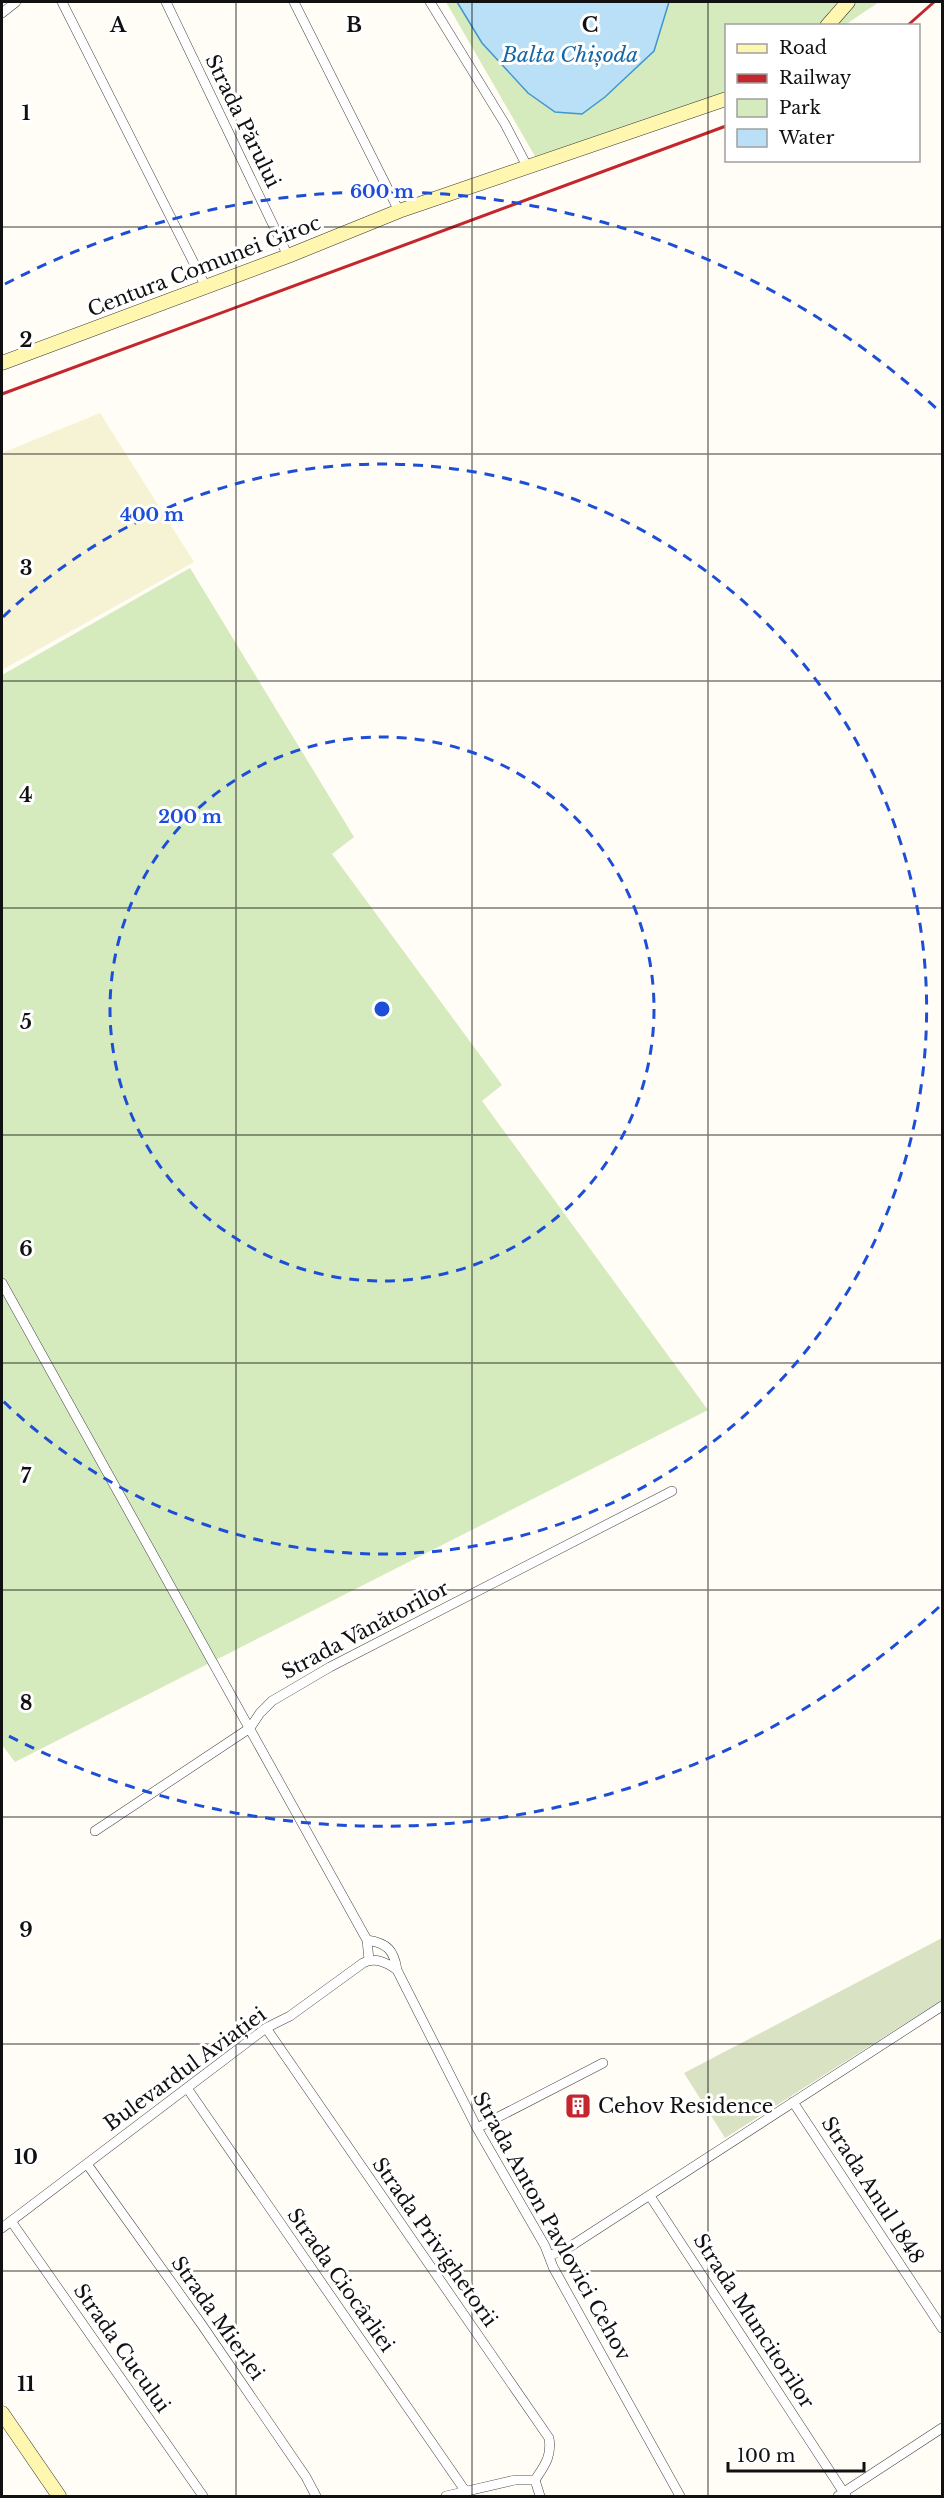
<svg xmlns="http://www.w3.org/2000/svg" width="944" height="2498" font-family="'Libre Baskerville',serif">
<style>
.farmland{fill:#f6f3d4}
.green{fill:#d5ebbd}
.cemetery{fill:#d9e3c4}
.water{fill:#b9e0f7;stroke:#3f96cf;stroke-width:1.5}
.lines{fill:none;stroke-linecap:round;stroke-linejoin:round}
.street-casing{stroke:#444;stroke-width:10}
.secondary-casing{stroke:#333;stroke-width:15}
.street{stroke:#fff;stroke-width:9}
.secondary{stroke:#fff6b0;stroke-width:14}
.rail{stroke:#c4262e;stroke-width:3}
.grid{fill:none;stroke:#111;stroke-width:1.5;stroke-opacity:0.55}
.ring{fill:none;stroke:#1d4ed8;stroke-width:3;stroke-dasharray:10 8}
.labels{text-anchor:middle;stroke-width:6;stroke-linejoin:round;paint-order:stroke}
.street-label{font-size:20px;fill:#111;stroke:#fff}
.poi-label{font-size:20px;fill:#111;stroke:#fff;text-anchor:start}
.water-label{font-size:21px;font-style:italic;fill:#1768a6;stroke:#fff}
.grid-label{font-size:20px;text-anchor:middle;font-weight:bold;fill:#111;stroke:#fff;stroke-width:6;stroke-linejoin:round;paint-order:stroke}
.centre{fill:#1d4ed8;stroke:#fff;stroke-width:3}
.ring-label{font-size:18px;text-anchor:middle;font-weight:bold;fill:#1d4ed8;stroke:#fff;stroke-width:6;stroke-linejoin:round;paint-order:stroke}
</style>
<rect width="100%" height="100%" fill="#fffdf5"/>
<path class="farmland" d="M100,413L194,562L2,670V453Z"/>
<path class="green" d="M446,2H879L845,25L726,26V92L540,165Z
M190,568L354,837L332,854L502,1085L482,1101L708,1410L15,1762L2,1745V675Z"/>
<path class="cemetery" d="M942,1938V2000L725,2138L684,2073Z"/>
<path class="water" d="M457,2H669L654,51L605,97L582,114L555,112L528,93L482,43Z"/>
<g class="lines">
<defs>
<path id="street" d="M62,2L206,287
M166,2L288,256
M294,2L399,211
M430,2L505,124L528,168
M2,13L16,2
M2,1283L367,1940L369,1960
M95,1831L250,1728L260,1713L272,1701L330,1667L672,1491
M367,1940C387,1943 394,1950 397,1970L477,2128L545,2246L553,2267L680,2496
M266,2028L549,2438C552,2456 545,2465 535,2480
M187,2088L466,2492
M793,2102L942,2328
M477,2128L603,2063
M87,2164L202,2325L306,2477L316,2496
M650,2196L846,2496
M11,2221L203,2496
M2,2228L266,2028L290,2016L363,1963C375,1957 386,1962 397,1970
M549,2256L568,2248L942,2006
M446,2496L515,2480H535L540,2496
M838,2496L942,2428"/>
<path id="secondary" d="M827,26L848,2
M2,363L288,256L399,211L726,99
M2,2413L59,2496"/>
</defs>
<use href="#street" class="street-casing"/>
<use href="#secondary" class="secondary-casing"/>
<use href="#street" class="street"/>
<use href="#secondary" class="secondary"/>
<path class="rail" d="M907,26L934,2
M2,394L726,126"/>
</g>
<path class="grid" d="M236,2V2496M472,2V2496M708,2V2496M2,227H942M2,454H942M2,681H942M2,908H942M2,1135H942M2,1363H942M2,1590H942M2,1817H942M2,2044H942M2,2271H942"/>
<g class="ring">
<circle cx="382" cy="1009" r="272"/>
<path d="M3 617A545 545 0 1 1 3 1401"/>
<path d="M939 1607A817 817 0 0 1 5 1734M5 284A817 817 0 0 1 939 411"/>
</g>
<defs>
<symbol id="building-square" viewBox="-11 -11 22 22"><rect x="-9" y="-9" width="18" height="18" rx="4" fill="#c4262e" stroke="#fff"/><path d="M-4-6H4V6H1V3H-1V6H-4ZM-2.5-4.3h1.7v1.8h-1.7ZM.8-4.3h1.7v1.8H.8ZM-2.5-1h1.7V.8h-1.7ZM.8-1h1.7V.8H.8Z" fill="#fff"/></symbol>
</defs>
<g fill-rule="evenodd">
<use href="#building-square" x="563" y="2091" width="30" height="30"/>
</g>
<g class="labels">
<g class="street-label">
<text transform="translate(243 121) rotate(64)" y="7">Strada Părului</text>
<text transform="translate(204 266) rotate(-21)" y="7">Centura Comunei Giroc</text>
<text transform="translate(365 1630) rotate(-28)" y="7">Strada Vânătorilor</text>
<text transform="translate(185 2069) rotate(-36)" y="7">Bulevardul Aviației</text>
<text transform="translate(873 2190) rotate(57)" y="7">Strada Anul 1848</text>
<text transform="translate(552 2226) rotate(61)" y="7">Strada Anton Pavlovici Cehov</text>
<text transform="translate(435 2242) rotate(55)" y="7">Strada Privighetorii</text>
<text transform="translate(341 2280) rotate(55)" y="7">Strada Ciocârliei</text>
<text transform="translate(218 2318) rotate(55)" y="7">Strada Mierlei</text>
<text transform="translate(754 2321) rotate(57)" y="7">Strada Muncitorilor</text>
<text transform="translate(122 2348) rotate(55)" y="7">Strada Cucului</text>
</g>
<g class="poi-label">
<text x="598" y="2113">Cehov Residence</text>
</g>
<g class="water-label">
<text x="570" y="62">Balta Chișoda</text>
</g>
</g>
<g class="grid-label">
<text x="118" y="32">A</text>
<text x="354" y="32">B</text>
<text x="590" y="32">C</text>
<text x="26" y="120">1</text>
<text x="26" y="347">2</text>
<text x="26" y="575">3</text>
<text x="26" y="802">4</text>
<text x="26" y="1029">5</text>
<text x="26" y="1256">6</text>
<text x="26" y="1483">7</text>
<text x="26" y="1710">8</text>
<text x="26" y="1937">9</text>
<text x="26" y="2164">10</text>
<text x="26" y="2391">11</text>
</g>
<circle cx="382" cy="1009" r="9" class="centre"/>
<g class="ring-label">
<text x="382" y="198">600 m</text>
<text x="152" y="521">400 m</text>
<text x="190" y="823">200 m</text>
</g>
<rect width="944" height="2498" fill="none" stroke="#111111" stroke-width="6"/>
<rect x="725" y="24" width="195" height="138" fill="#ffffff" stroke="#a0a0a0" stroke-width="1.5"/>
<rect x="737" y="44" width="30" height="9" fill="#fff6b0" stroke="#a0a0a0" stroke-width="1.5"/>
<text x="779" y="54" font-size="18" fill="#111111">Road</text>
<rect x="737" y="74" width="30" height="9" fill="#c4262e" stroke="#a0a0a0" stroke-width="1.5"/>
<text x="779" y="84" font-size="18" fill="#111111">Railway</text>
<rect x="737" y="99" width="30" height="18" fill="#d5ebbd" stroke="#a0a0a0" stroke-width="1.5"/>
<text x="779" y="114" font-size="18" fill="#111111">Park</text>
<rect x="737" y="129" width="30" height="18" fill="#b9e0f7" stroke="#a0a0a0" stroke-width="1.5"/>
<text x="779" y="144" font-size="18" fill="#111111">Water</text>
<path d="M728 2462v9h136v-9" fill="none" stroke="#111111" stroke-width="3"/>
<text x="737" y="2462" font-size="18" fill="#111111" stroke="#ffffff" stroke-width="4.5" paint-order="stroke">100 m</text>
</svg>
